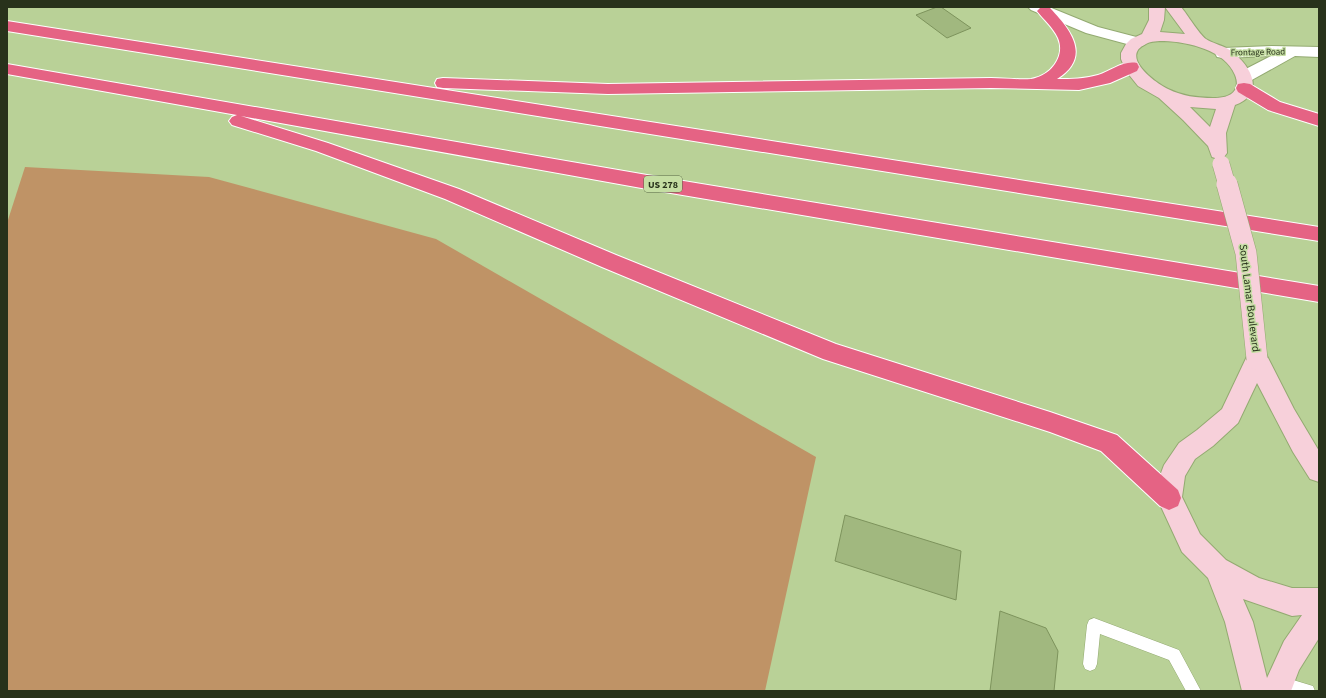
<svg xmlns="http://www.w3.org/2000/svg" width="1326" height="698" font-family="'Source Sans 3',sans-serif">
<style>
.green{fill:#bf9366}
.building{fill:#a1b87f;stroke:#7d935c}
.lines{fill:none;stroke-linecap:round;stroke-linejoin:round}
.lane-casing{stroke:#93aa71;stroke-width:1}
.street-casing{stroke:#93aa71;stroke-width:2}
.secondary-casing{stroke:#93aa71;stroke-width:2}
.highway-casing{stroke:#fff;stroke-width:2}
.lane{fill:#fff;fill-rule:evenodd}
.street{fill:#fff;fill-rule:evenodd}
.secondary{fill:#f7d0da;fill-rule:evenodd}
.highway{fill:#e56384;fill-rule:evenodd}
.secondary-bridge-far1-casing{stroke:#93aa71;stroke-width:18;stroke-linecap:butt}
.secondary-bridge-casing{stroke:#93aa71;stroke-width:22;stroke-linecap:butt}
.secondary-bridge-far1{stroke:#f7d0da;stroke-width:17}
.secondary-bridge{stroke:#f7d0da;stroke-width:21}
.labels{text-anchor:middle;stroke-width:3;stroke-linejoin:round;paint-order:stroke}
.far-street-label{font-size:9px;fill:#28321b;stroke:#c5dea3}
.shield{fill:#c5dea3;stroke:#576644;stroke-width:1}
.shield-label{font-size:10px;font-weight:bold;fill:#28321b}
.street-label{font-size:11px;fill:#28321b;stroke:#c5dea3}
</style>
<rect width="100%" height="100%" fill="#b9d197"/>
<path class="green" d="M25,167L209,177L436,239L816,457L765,691H7V223Z"/>
<path class="building" d="M937,7H941L971,28L947,38L916,15Z
M845,515L961,551L956,600L835,561Z
M1000,611L1046,628L1058,651L1054,691H990Z"/>
<g class="lines">
<defs>
<path id="lane" d="M1094,618L1179,650L1201,691H1186L1169,660L1100,634L1097,664L1095,669L1090,671L1085,669L1083,664L1087,625L1089,620Z
M1280,676L1313,686L1315,691H1283L1275,688L1273,683L1275,678Z"/>
<path id="street" d="M1028,7H1049L1098,27L1144,39L1146,42L1144,45L1138,47L1086,33L1031,10Z
M1272,46L1319,47V57L1295,56L1250,81L1244,82L1238,81L1236,77L1238,73L1271,56L1223,58L1217,57L1215,53L1217,49L1223,48Z"/>
<path id="secondary" d="M1149,7H1165L1164,20L1160,32L1185,34L1165,7H1181C1187,14 1199,34 1206,39C1212,43 1221,45 1228,49C1249,62 1268,93 1235,105L1226,133L1227,153L1224,157L1218,159L1212,157L1208,146L1183,120L1159,98L1138,86L1126,71L1121,59V53L1126,44L1131,39L1142,34L1149,20ZM1164,41C1188,42 1225,50 1235,75C1237,80 1238,85 1235,90C1231,97 1220,98 1213,98C1197,98 1182,96 1168,89C1155,83 1119,56 1146,44C1151,41 1158,41 1164,41ZM1190,107L1216,109L1210,127Z
M1257,350L1265,352L1294,409L1319,451V482L1310,479L1293,452L1257,383L1238,423L1213,446L1195,459L1185,476L1182,497L1200,534L1226,560L1259,578L1292,588H1319V638L1299,670L1291,691H1242L1225,622L1208,578L1182,552L1157,498L1161,473L1164,465L1179,443L1197,430L1222,409L1249,352ZM1243,599L1292,616L1302,615L1284,641L1267,678L1253,622Z"/>
<path id="highway" d="M1047,7L1050,8C1071,30 1092,57 1057,79C1072,79 1084,79 1098,75C1111,71 1123,60 1137,63L1139,67L1137,71L1110,83L1079,90L991,88L608,94L443,88L437,87L435,83L437,79L443,78L608,84L991,78C1004,78 1019,80 1031,79C1050,76 1066,57 1058,38C1053,27 1044,20 1037,11L1040,8Z
M7,21L1319,227V241L7,31Z
M7,64L647,175L1319,286V302L647,189L241,116L328,143L459,189L616,255L836,344L1050,412L1117,435L1178,490L1181,498L1178,506L1169,510L1160,506L1101,451L1050,432L823,359L602,267L445,199L316,151L232,125L229,121L232,117L237,115L7,74Z
M1244,83L1250,84L1280,102L1319,114V126L1268,110L1238,92L1236,88L1238,84Z"/>
</defs>
<use href="#lane" class="lane-casing"/>
<use href="#street" class="street-casing"/>
<use href="#secondary" class="secondary-casing"/>
<use href="#highway" class="highway-casing"/>
<use href="#lane" class="lane"/>
<use href="#street" class="street"/>
<use href="#secondary" class="secondary"/>
<use href="#highway" class="highway"/>
<defs>
<path id="secondary-bridge-far1" d="M1221,164L1227,185"/>
<path id="secondary-bridge" d="M1227,184L1246,253L1257,359"/>
</defs>
<use href="#secondary-bridge-far1" class="secondary-bridge-far1-casing"/>
<use href="#secondary-bridge" class="secondary-bridge-casing"/>
<use href="#secondary-bridge-far1" class="secondary-bridge-far1"/>
<use href="#secondary-bridge" class="secondary-bridge"/>
</g>
<g class="labels">
<g class="far-street-label">
<text transform="translate(1258 52) rotate(-1)" y="3">Frontage Road</text>
</g>
<rect class="shield" x="644" y="176" width="38" height="16" rx="3"/>
<g class="shield-label">
<text x="663" y="188">US 278</text>
</g>
<g class="street-label">
<text transform="translate(1250 298) rotate(83)" y="4">South Lamar Boulevard</text>
</g>
</g>
<rect width="1326" height="698" fill="none" stroke="#28321b" stroke-width="16"/>
</svg>
